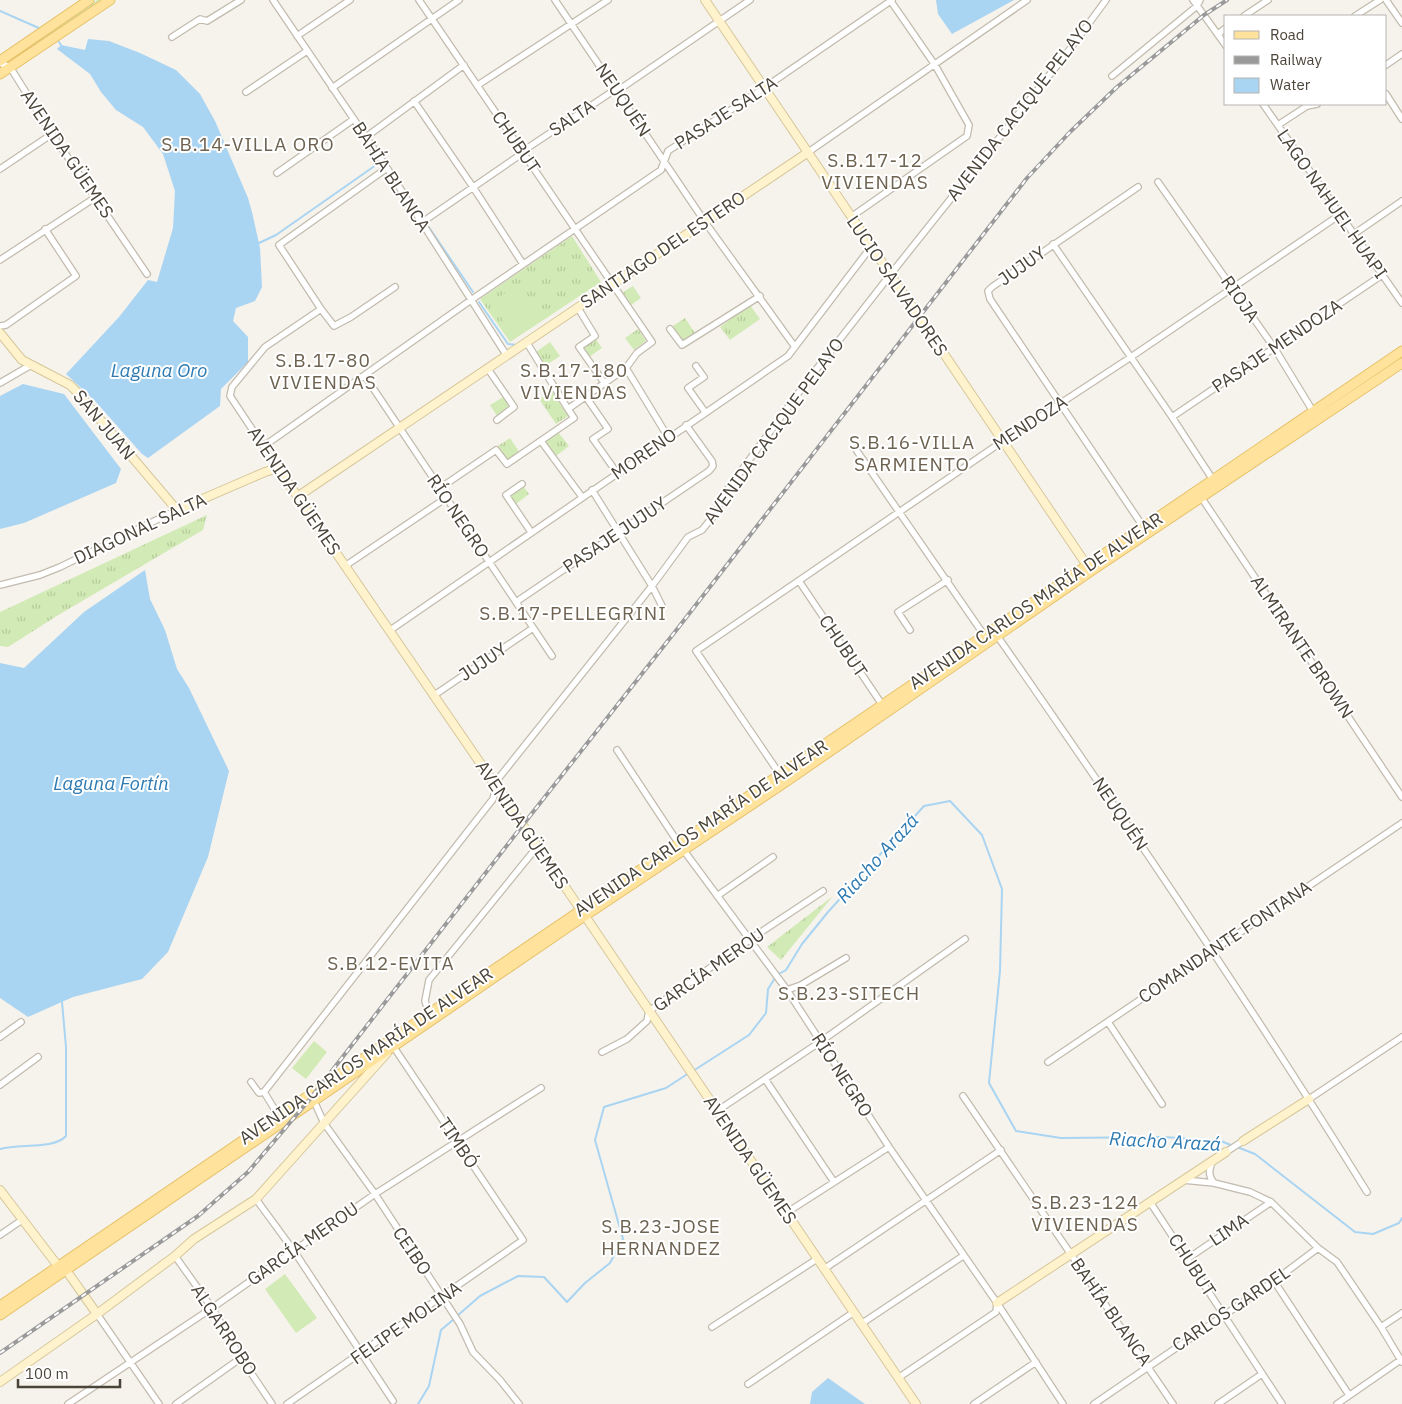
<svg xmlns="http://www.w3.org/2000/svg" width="1402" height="1404" font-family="'IBM Plex Sans',sans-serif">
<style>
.grass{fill:url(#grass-tufts)}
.garden{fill:#d2eab5}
.water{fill:#a9d4f2}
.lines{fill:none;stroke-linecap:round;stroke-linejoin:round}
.stream{stroke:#a9d4f2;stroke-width:2}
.street-casing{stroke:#c2bbae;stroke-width:8}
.secondary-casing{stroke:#d6c79b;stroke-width:10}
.primary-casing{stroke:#e6c16a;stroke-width:11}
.street{stroke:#fff;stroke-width:5.5}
.secondary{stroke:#fff3cd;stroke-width:8}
.primary{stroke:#ffe39c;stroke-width:9}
.rail-casing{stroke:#9a9a9a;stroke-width:4}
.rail{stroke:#fff;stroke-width:2;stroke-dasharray:5.5;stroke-linecap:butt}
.labels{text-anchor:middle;stroke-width:4;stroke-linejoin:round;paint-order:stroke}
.street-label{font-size:18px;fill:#4b4439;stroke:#fff}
.neighbourhood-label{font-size:19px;letter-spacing:1px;fill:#6e6250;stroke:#fff}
.water-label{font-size:19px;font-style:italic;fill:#2e7ab2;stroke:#fff}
</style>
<defs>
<pattern id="grass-tufts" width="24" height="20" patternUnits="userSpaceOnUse" patternTransform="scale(1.25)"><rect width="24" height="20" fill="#d2eab5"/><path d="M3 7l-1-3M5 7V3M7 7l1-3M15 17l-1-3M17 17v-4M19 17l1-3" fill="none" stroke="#b6ca9c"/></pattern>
</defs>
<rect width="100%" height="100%" fill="#f6f3ec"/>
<path class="grass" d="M97,0H104L15,61L13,58Z
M572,236L601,282L510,342L480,299Z
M633,286L641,298L631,305L623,292Z
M750,305L760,319L730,340L720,327Z
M685,318L695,333L682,341L673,326Z
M638,329L646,341L634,350L625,338Z
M595,338L602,348L589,357L582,347Z
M550,342L560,356L545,366L536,352Z
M551,390L568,416L556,424L539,399Z
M505,396L512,407L497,416L490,405Z
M558,432L569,446L556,456L545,442Z
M510,438L520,453L508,461L498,446Z
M522,484L529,494L516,504L508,494Z
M207,515L203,530L60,614L8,647L0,646V612Z
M833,896L781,960L767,947Z"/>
<path class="garden" d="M519,283L543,317L515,337L491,303Z
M314,1041L327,1052L306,1079L292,1068Z
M285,1274L317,1318L296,1333L265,1289Z"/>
<path class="water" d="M936,0H1014L952,34L938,14Z
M88,39L109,41L140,53L176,70L200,94L215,121L248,198L252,212L260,248L262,287L255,301L236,308L233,321L248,337V362L221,389L220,406L148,458L142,454L95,401L66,374L119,317L148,280L157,282L173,228L175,191L163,154L143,127L116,110L101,92L90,74L57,49L61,45L85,50Z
M23,384L64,394L121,469L116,483L24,523L0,529V396Z
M145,570L150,599L165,630L177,669L189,688L229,771L208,857L168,952L142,979L73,997L28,1017L0,998V663L24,668L84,612Z
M828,1378L865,1404H810L812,1392Z"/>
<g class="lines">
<path class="stream" d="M0,11L41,29
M59,42L61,45
M416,209L422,217
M428,226L473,292
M259,243L276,235L376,165
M479,302L508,344L517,345
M693,1071L749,1035L766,1013L768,989L777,975L786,970L802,944L828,912L924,806L950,801L982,835L1002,889L1000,971L989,1083L1016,1131L1061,1138L1164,1137L1221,1141L1233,1146
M1237,1147L1255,1154L1355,1232L1373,1234L1399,1223L1402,1218
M0,1149C18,1143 53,1150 66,1136V1047L62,1002
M457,1316L480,1296L518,1276L544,1277L567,1302L585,1283L610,1263L623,1239L595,1140L604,1107L666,1088L689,1073
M418,1404L429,1386L441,1330L454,1319"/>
<defs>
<path id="street" d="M273,0L387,168L507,356
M419,0L652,342L637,353L626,368L568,409L574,418L507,464L496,450L440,488
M555,0L705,222L795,347
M1193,0L1226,46
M1386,0L1402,23
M1244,16L1268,0
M1355,16L1380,0
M1218,34L1226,28
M297,36L350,0
M172,37L200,19L207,21L241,0
M0,63L10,67L52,134L147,274
M1386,65L1402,54
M1112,76L1197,6L1200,0
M478,85L608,0
M332,88L459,0
M246,92L307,51
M1386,94L1402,119
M414,101L473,187L523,264
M1263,104L1402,303
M1278,125L1307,106L1317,104
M366,137L464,65
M807,153L1027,0
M387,168L279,245L321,309L334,326L351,317L395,287
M0,169L52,134
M277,173L354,119
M1158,182L1275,349L1314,413
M1138,187L992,287L988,291L990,299L1146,531
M851,217L967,136L969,125L935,65L890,0
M421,223L517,157L523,151L616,89L623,87L750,0
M1354,234L1402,201
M1053,244L1172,417L1215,483
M0,260L96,197
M578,308L595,336L579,347L605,384
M0,326L6,325L76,276L45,229
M670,329L682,345L760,296
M527,343L568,409
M696,366L704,377L688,388L705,412
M626,368L668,437
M488,369L514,407L497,420
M365,376L552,656
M0,383L31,365
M586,397L608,429L593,439L617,473
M1172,417L1382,275
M541,441L582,497
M264,446L471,300L661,170L668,151L764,88L892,0
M857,451L984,635L998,637C1125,819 1250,1003 1367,1192
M278,468L230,396L232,387L265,347L321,309
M522,484L506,495L531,532
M592,490L652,586L662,606
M1201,497L1402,797
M345,566L446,498
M799,581L883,706
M0,585L40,575L60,567L177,510
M516,602L709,471L713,466L712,461L686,425
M910,630L898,612L948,580
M389,631L788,356L871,247
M433,696L533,628
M617,750L679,844L787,990L889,1147L997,1303L1063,1404
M781,776L696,651L1003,441L1131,357L1341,214
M717,896L773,857
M787,990L801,985L846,958
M429,1013L425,1001L429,980L537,847
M1108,1022L1162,1104
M0,1037L21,1022
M602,1052L627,1039L647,1021L649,1011L755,936L823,891
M1048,1062L1402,823
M765,1079L834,1182
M251,1082L259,1093L264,1092
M0,1085L38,1057
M264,1092L493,799L498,779L652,586L688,537L702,530L716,513L722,497L808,380L890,275L1067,53L1106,0
M264,1092L280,1118
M963,1096L1173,1404
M311,1099L314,1101L324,1123L375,1194L460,1324L473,1352L500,1380L519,1404
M1309,1099L1402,1037
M717,1111L820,1042L965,939
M1226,1152L1243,1141
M1212,1162C1209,1171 1208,1175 1214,1183
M1183,1180L1214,1183L1250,1192L1271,1202L1318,1248L1337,1262L1381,1327L1402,1362
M256,1199L294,1251L393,1401
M1150,1202L1282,1404
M786,1213L889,1147
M0,1235L22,1220
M175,1256L212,1308L241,1358L272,1404
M1187,1259L1271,1202
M824,1269L1001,1150
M1274,1281L1349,1395
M97,1314L159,1404
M861,1324L963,1256
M712,1327L817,1259
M1381,1327L1402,1313
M898,1378L996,1312L997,1303
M748,1384L854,1312
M68,1404L212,1308L375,1194L541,1088
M176,1404L241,1358
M287,1404L523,1240L393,1046
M974,1404L1036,1362
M1094,1404L1274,1281L1318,1248
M1218,1404L1262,1374
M1337,1404L1402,1359"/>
<path id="secondary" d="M705,0L1090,570
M0,333L22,360L70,385L76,391L177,510L265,472L278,468L585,916L916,1404
M297,497L807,153
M1243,1141L1309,1099
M0,1190L58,1266L66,1270L97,1314
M997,1303L1226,1152
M0,1382L97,1314L175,1256L194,1239L256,1199L387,1053"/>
<path id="primary" d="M0,61L89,0
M0,74L110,0
M0,1306C466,985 936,672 1402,351
M0,1315L571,925L784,783L1091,571L1402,363"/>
</defs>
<use href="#street" class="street-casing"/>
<use href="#secondary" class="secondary-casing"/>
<use href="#primary" class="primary-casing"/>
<use href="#street" class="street"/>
<use href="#secondary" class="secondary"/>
<use href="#primary" class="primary"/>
<defs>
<path id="rail" d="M0,1353L198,1216L248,1172L310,1099L522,826L678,628L1027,178L1070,132L1117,87L1204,15L1227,0"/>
</defs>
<use href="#rail" class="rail-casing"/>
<use href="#rail" class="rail"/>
</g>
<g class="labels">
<g class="street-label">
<text transform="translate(623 100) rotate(56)" y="6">NEUQUÉN</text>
<text transform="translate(1020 110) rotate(-52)" y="6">AVENIDA CACIQUE PELAYO</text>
<text transform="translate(726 113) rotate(-33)" y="6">PASAJE SALTA</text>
<text transform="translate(572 118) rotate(-34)" y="6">SALTA</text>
<text transform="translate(516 142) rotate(56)" y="6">CHUBUT</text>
<text transform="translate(67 154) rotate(56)" y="6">AVENIDA GÜEMES</text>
<text transform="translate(391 177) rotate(57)" y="6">BAHÍA BLANCA</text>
<text transform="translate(1332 204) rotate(55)" y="6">LAGO NAHUEL HUAPI</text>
<text transform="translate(663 250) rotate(-34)" y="6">SANTIAGO DEL ESTERO</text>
<text transform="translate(1022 266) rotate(-35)" y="6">JUJUY</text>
<text transform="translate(897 286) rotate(56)" y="6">LUCIO SALVADORES</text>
<text transform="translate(1240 299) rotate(55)" y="6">RIOJA</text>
<text transform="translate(1277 346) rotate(-34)" y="6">PASAJE MENDOZA</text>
<text transform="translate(1030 423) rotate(-33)" y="6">MENDOZA</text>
<text transform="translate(104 425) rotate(50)" y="6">SAN JUAN</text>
<text transform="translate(774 431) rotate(-54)" y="6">AVENIDA CACIQUE PELAYO</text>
<text transform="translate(644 454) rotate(-35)" y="6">MORENO</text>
<text transform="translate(294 491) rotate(56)" y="6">AVENIDA GÜEMES</text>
<text transform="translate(458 516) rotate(56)" y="6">RÍO NEGRO</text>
<text transform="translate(140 529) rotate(-25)" y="6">DIAGONAL SALTA</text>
<text transform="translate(615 535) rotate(-34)" y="6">PASAJE JUJUY</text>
<text transform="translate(1036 601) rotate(-34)" y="6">AVENIDA CARLOS MARÍA DE ALVEAR</text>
<text transform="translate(843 646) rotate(56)" y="6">CHUBUT</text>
<text transform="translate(1302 647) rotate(56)" y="6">ALMIRANTE BROWN</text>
<text transform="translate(483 662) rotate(-34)" y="6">JUJUY</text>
<text transform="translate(1120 814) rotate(56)" y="6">NEUQUÉN</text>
<text transform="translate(522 825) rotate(56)" y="6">AVENIDA GÜEMES</text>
<text transform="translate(701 828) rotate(-34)" y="6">AVENIDA CARLOS MARÍA DE ALVEAR</text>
<text transform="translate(1225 942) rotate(-34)" y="6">COMANDANTE FONTANA</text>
<text transform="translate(709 970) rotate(-35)" y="6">GARCÍA MEROU</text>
<text transform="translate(366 1056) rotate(-34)" y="6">AVENIDA CARLOS MARÍA DE ALVEAR</text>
<text transform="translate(842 1075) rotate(57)" y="6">RÍO NEGRO</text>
<text transform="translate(458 1143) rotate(56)" y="6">TIMBÓ</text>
<text transform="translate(750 1160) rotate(56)" y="6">AVENIDA GÜEMES</text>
<text transform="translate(1229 1230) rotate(-34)" y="6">LIMA</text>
<text transform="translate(303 1244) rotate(-35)" y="6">GARCÍA MEROU</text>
<text transform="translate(412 1251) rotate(56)" y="6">CEIBO</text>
<text transform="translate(1192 1265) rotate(57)" y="6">CHUBUT</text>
<text transform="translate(1231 1309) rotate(-34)" y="6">CARLOS GARDEL</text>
<text transform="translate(1111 1312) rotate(55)" y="6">BAHÍA BLANCA</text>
<text transform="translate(406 1323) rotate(-35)" y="6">FELIPE MOLINA</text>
<text transform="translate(224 1330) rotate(57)" y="6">ALGARROBO</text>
</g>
<g class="neighbourhood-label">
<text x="248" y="151">S.B.14-VILLA ORO</text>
<text x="875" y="167">S.B.17-12<tspan x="875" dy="22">VIVIENDAS</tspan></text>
<text x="323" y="367">S.B.17-80<tspan x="323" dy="22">VIVIENDAS</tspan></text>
<text x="574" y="377">S.B.17-180<tspan x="574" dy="22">VIVIENDAS</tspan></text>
<text x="912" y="449">S.B.16-VILLA<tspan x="912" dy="22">SARMIENTO</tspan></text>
<text x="573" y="620">S.B.17-PELLEGRINI</text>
<text x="391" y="970">S.B.12-EVITA</text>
<text x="849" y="1000">S.B.23-SITECH</text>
<text x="1085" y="1209">S.B.23-124<tspan x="1085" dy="22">VIVIENDAS</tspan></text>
<text x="661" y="1233">S.B.23-JOSE<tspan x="661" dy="22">HERNANDEZ</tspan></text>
</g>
<g class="water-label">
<text x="159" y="377">Laguna Oro</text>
<text x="111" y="790">Laguna Fortín</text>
<text transform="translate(877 858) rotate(-48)" y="7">Riacho Arazá</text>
<text transform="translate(1165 1141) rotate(3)" y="7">Riacho Arazá</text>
</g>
</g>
<rect x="1224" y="15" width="162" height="90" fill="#ffffff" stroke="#b7b4b0"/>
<rect x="1234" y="31" width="25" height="8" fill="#ffe39c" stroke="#b7b4b0"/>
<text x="1270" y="40" font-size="15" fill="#4b4439">Road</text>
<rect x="1234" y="56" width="25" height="8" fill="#9a9a9a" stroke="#b7b4b0"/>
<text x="1270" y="65" font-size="15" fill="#4b4439">Railway</text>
<rect x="1234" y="78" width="25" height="15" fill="#a9d4f2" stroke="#b7b4b0"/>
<text x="1270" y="90" font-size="15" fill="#4b4439">Water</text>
<path d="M18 1379v8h102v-8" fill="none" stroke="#4b4439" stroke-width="2.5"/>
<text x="25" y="1379" font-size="15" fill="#4b4439" stroke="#ffffff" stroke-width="4" paint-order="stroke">100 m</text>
</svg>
